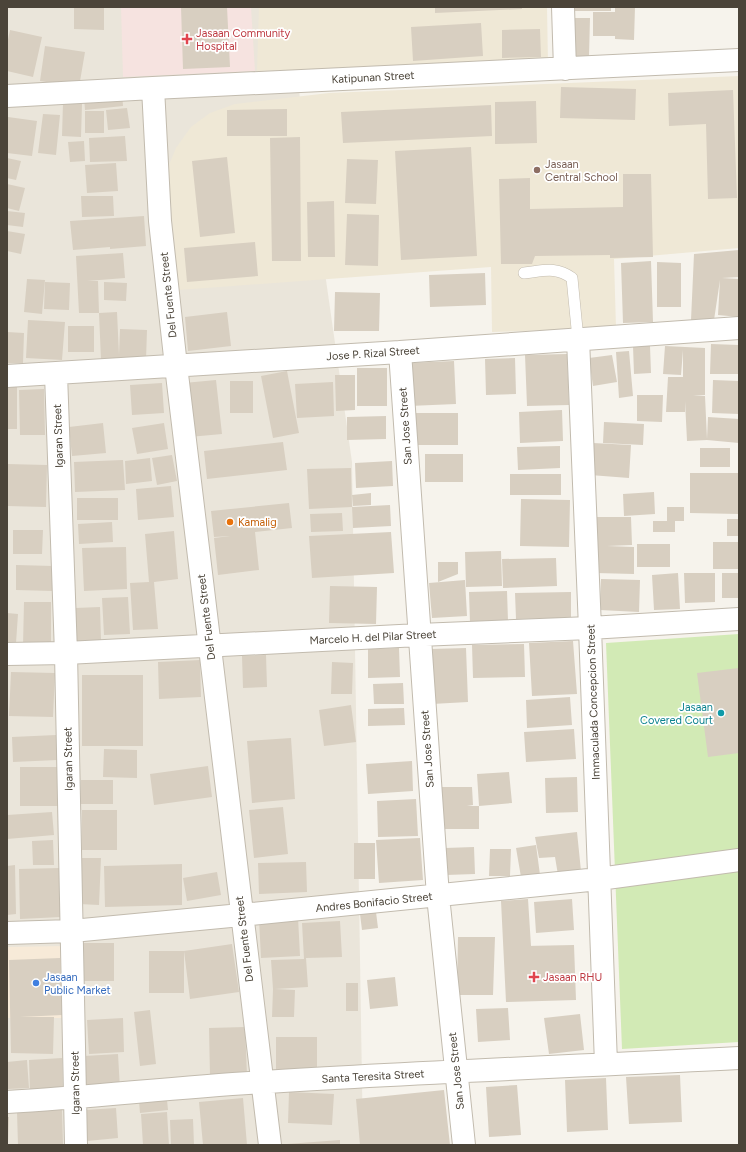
<svg xmlns="http://www.w3.org/2000/svg" width="746" height="1152" font-family="Figtree,sans-serif">
<style>
.residential{fill:#eae5da}
.commercial{fill:#f7ead8}
.education{fill:#efe8d6}
.medical{fill:#f6e3e0}
.green{fill:#d2eab5}
.building{fill:#d8cfc1}
.lines{fill:none;stroke-linecap:round;stroke-linejoin:round}
.service-casing{stroke:#c2bbae;stroke-width:12}
.minor-casing{stroke:#c2bbae;stroke-width:24}
.service{stroke:#fff;stroke-width:11}
.minor{stroke:#fff;stroke-width:22}
.health-dot{fill:#e0444e;stroke:#fff;stroke-width:1.5}
.education-dot{fill:#8d6e63;stroke:#fff;stroke-width:1.5}
.food-dot{fill:#e8710a;stroke:#fff;stroke-width:1.5}
.culture-dot{fill:#0f9aa8;stroke:#fff;stroke-width:1.5}
.shop-dot{fill:#3f7fe0;stroke:#fff;stroke-width:1.5}
.labels{text-anchor:middle;stroke-width:3.5;stroke-linejoin:round;paint-order:stroke}
.health-label{font-size:11px;fill:#be3a42;stroke:#fff;text-anchor:start}
.street-label{font-size:11px;fill:#4b4439;stroke:#fff}
.education-label{font-size:11px;fill:#785e54;stroke:#fff;text-anchor:start}
.food-label{font-size:11px;fill:#c56008;stroke:#fff;text-anchor:start}
.culture-label{font-size:11px;fill:#0d838f;stroke:#fff;text-anchor:end}
.shop-label{font-size:11px;fill:#366cbe;stroke:#fff;text-anchor:start}
</style>
<rect width="100%" height="100%" fill="#f6f3ec"/>
<path class="residential" d="M7,7H287L352,462L363,1145H7Z"/>
<path class="commercial" d="M65,946L66,1018H7V947Z"/>
<path class="education" d="M259,7H547L548,64L257,71Z
M739,76V248L614,259L616,328L492,332L491,267L179,290L169,185V165L176,148L191,127L210,113L235,104L329,93Z"/>
<path class="medical" d="M121,7H251L255,71L123,77Z"/>
<path class="green" d="M739,634V1042L622,1049L606,643Z"/>
<path class="building" d="M74,7H104V30L74,29Z
M181,7H227L230,67L183,69Z
M435,7H522V9L435,13Z
M571,7H611V11H571Z
M615,7H635L634,40L615,39V36H593V12H615Z
M573,18H590L589,56H572Z
M481,23L483,56L413,61L411,27Z
M540,29L541,57L502,58V30Z
M10,30L42,37L33,77L7,71V44Z
M45,46L85,52L79,87L40,81Z
M561,87L636,89L635,120L560,118Z
M733,90L737,198L708,199L706,124L669,126L668,93Z
M122,93L123,106L85,110L84,97Z
M536,101L537,143L495,144V102Z
M63,103L82,104L81,137L62,136Z
M491,105L492,136L343,143L341,112Z
M127,108L130,128L108,130L106,110Z
M287,109V136H227V110Z
M85,111H104V133H85Z
M43,114L60,115L56,155L38,153Z
M8,117L37,121L32,156L7,153Z
M125,136L127,161L90,162L89,138Z
M300,137L301,261H272L270,138Z
M84,141L85,161L70,162L68,142Z
M471,147L477,256L401,260L395,151Z
M227,157L235,233L200,237L192,161Z
M7,158L21,161L16,180L7,178Z
M347,159L378,160L376,204L345,203Z
M116,163L118,191L87,193L85,165Z
M623,174H651L653,257L610,258V255L535,256L532,264H501L499,179L530,178V209L623,207Z
M7,184L25,188L19,211L7,208Z
M81,196H113L114,216L82,217Z
M334,201L335,257H308L307,202Z
M7,211L25,213L23,227L7,225Z
M347,214L379,215L378,266L345,265Z
M144,216L146,246L110,249V247L73,250L70,221Z
M7,231L25,234L21,254L7,251Z
M255,242L258,276L187,282L184,248Z
M739,250V277L722,278L739,279V317L718,315L720,280L714,320H691L694,254Z
M123,253L125,278L87,281H98L99,313H79L76,256Z
M651,261L653,322L623,323L621,263Z
M657,262L681,263V307H657Z
M485,273L486,305L430,307L429,275Z
M27,279L45,280L42,314L24,312Z
M45,282L70,283L69,310L44,309Z
M104,282L127,283L126,301L104,300Z
M335,292L380,293L379,331H334Z
M117,312L119,355L120,329L147,330L146,360H101L99,313Z
M227,312L231,346L188,351L185,317Z
M28,320L65,322L62,360L26,358Z
M68,326H94V352H68Z
M7,332L24,333L23,363H7Z
M711,344L739,345V374H710Z
M633,346H650L651,373L634,374Z
M665,346L705,348V395H693L705,396L707,439L708,417L739,419V443L707,440L687,441L685,401V412H666L668,377H683V350L681,375L663,374Z
M629,351L633,396L619,398L616,352Z
M567,354L569,405L527,406L525,355Z
M612,355L617,382L593,386L589,358Z
M515,358L516,394L486,395L485,359Z
M454,361L456,404L409,406L407,363Z
M357,368H387V406H357Z
M287,371L299,433L273,438L261,376Z
M335,375H355V410L336,411Z
M216,380L222,434L189,437L184,383Z
M713,380L739,381V414L712,413Z
M230,381H253V413H230Z
M333,382L334,416L297,418L295,384Z
M162,383L164,413L132,415L130,385Z
M7,384L17,385V429H7Z
M44,389L45,435H20L19,390Z
M637,395H663L662,422L637,421Z
M562,410L563,441L520,443L519,412Z
M414,413H458V445H414Z
M386,416V439L347,440V417Z
M604,422L644,424L643,445L603,443Z
M103,423L106,453L72,456L69,427Z
M164,423L168,449L137,454L132,428Z
M283,442L287,470L207,479L204,451Z
M593,443L631,445L629,478L590,475Z
M560,446V468L518,470L517,447Z
M700,448H730V467H700Z
M425,454H463V482H425Z
M172,455L177,481L157,485L152,458Z
M150,458L152,481L126,484L125,461Z
M123,460L125,490L75,492L74,462Z
M392,461L393,486L356,488L355,463Z
M7,464L47,465L46,507L7,506Z
M351,468L352,507L309,509L307,469Z
M690,473H739V514L690,513Z
M510,474H561V495H510Z
M171,486L174,517L138,520L136,489Z
M654,492L655,514L624,516L623,494Z
M371,493V505L353,506L352,495Z
M77,498H118V520H77Z
M521,499L570,500L569,547L520,546Z
M289,503L292,528L255,532L259,570L218,575L214,538L230,536L214,537L211,511Z
M390,505L391,526L353,528L352,507Z
M667,507H684V521H675V532H653V521H667Z
M342,513L343,531L311,532L310,514Z
M597,517H631L632,545L607,546L634,547V574L596,573Z
M727,519H739V536H727Z
M112,522L113,542L79,544L78,524Z
M13,530H43L42,554H13Z
M174,531L178,579L154,582L158,629L133,630L130,583L149,582L145,534Z
M391,532L394,573L312,578L309,536Z
M713,542H739V569H713Z
M637,544H670V567H637Z
M126,547L127,589L84,591L82,548Z
M501,551L502,586L466,587L465,552Z
M556,558L557,586L503,588L502,559Z
M438,562H458V574L438,582Z
M16,565L53,566L52,591L16,590Z
M678,573L680,609L654,610L652,575Z
M684,573H715V602L685,603Z
M722,573H739V598H722Z
M601,579L640,580L639,612L600,610Z
M465,580L467,616L432,618L429,583Z
M330,586L377,587L376,624L329,623Z
M507,591L508,621L470,623L469,592Z
M571,592V618L516,619L515,593Z
M128,597L130,634L104,635L102,598Z
M24,602H51V647L23,646Z
M100,607L101,640L77,642L75,608Z
M7,613L18,614L16,643L7,642Z
M573,641L577,694L532,696L529,643Z
M524,644L525,677L473,678L472,645Z
M399,648L400,677L368,678V649Z
M466,648L468,702L432,704L430,649Z
M266,655L267,687L243,688L242,656Z
M200,660L201,697L159,699L158,662Z
M332,662L353,663L352,694H331Z
M739,668V753L708,757L697,673Z
M11,672L55,673L53,717L9,716Z
M82,675H143V746H82Z
M403,683L404,704H374L373,684Z
M570,697L572,725L527,728L526,700Z
M351,705L356,742L324,746L319,710Z
M404,708L405,725L368,726V709Z
M574,729L576,759L526,762L524,732Z
M56,735L57,760L13,762L12,737Z
M291,738L295,799L252,803L247,741Z
M104,749L137,750V778L103,777Z
M412,761L413,791L368,794L366,764Z
M208,766L212,797L154,805L150,774Z
M20,767H59V806H20Z
M509,772L512,803L479,806L477,774Z
M577,777L578,812L546,813L545,778Z
M81,780H113V804H81Z
M442,787H472L473,805L467,806H479V829H442Z
M416,799L418,836L378,837L377,801Z
M283,807L288,854L254,858L249,810Z
M82,810H117V850H82Z
M52,812L54,835L7,839V815Z
M577,832L581,871L558,875L555,857L539,858L535,837Z
M420,838L423,880L379,883L376,840Z
M53,840L54,865H33L32,841Z
M354,843H375V879H354Z
M536,845L540,875L521,877L516,848Z
M474,847L475,874L446,875L445,848Z
M490,849H511L510,876H489Z
M81,858H101L99,905L79,904Z
M306,862L307,892L259,894L258,863Z
M182,864V905L105,907L104,866Z
M15,865L16,914L7,915V866Z
M60,868L61,917L20,919L19,869Z
M217,872L221,895L187,901L183,878Z
M528,899L531,946H526L574,945L576,1000L506,1002L501,901Z
M572,899L574,930L536,933L534,902Z
M376,912L378,928L362,930L360,914Z
M298,917L300,956L261,958L259,919Z
M340,921L342,957L306,958L308,987L275,989L295,990L294,1017H272L273,989L271,960L304,959L302,923Z
M458,937H495L493,995H457Z
M82,943H114V981H82Z
M232,944L239,992L190,999L184,951Z
M149,951H184V993H149Z
M60,958L62,1015L20,1017H54L53,1054L11,1053L9,960Z
M395,977L398,1006L370,1009L367,980Z
M346,983H358V1011H346Z
M508,1008L510,1040L478,1042L476,1009Z
M150,1010L156,1064L140,1066L134,1012Z
M580,1014L584,1050L549,1054L544,1018Z
M123,1018L124,1052L89,1054L87,1020Z
M245,1027L247,1075L210,1076L209,1028Z
M276,1037H317V1070H276Z
M118,1054L120,1089L86,1091L84,1056Z
M62,1058L63,1091L30,1092L29,1060Z
M27,1060L29,1088L8,1089L7,1062Z
M680,1075L682,1122L629,1124L626,1077Z
M606,1078L608,1130L567,1132L565,1080Z
M517,1085L521,1135L489,1137L486,1087Z
M444,1090L450,1145H360L356,1099Z
M289,1092L334,1094L332,1125L288,1123Z
M243,1098L247,1145H203L199,1102Z
M167,1100L168,1110L140,1113L139,1101Z
M116,1108L118,1138L87,1141L85,1110Z
M62,1110L63,1145H18L17,1112Z
M167,1112L169,1145H143L141,1114Z
M7,1117H9L8,1143H7Z
M193,1119L194,1145H171L170,1120Z
M340,1140V1145H287V1144Z"/>
<g class="lines">
<defs>
<path id="service" d="M524,273C543,271 556,266 572,278L578,339"/>
<path id="minor" d="M563,7L565,69
M153,88L160,221L176,366L270,1145
M7,96L153,88L739,60
M578,339L590,628L606,1064
M400,352L438,896L464,1145
M56,374L66,653L76,1145
M7,376L400,352L739,328
M7,654L66,653L419,635L590,628L739,619
M7,933L72,931L241,915L599,879L739,860
M7,1102C93,1097 178,1087 264,1082C422,1072 581,1066 739,1058"/>
</defs>
<use href="#service" class="service-casing"/>
<use href="#minor" class="minor-casing"/>
<use href="#service" class="service"/>
<use href="#minor" class="minor"/>
</g>
<g class="health-dot">
<path d="M185 33h4v4h4v4h-4v4h-4v-4h-4v-4h4z"/>
<path d="M532 971h4v4h4v4h-4v4h-4v-4h-4v-4h4z"/>
</g>
<circle class="education-dot" cx="537" cy="170" r="4"/>
<circle class="food-dot" cx="230" cy="522" r="4"/>
<circle class="culture-dot" cx="721" cy="713" r="4"/>
<circle class="shop-dot" cx="36" cy="983" r="4"/>
<g class="labels">
<g class="health-label">
<text x="196" y="37">Jasaan Community<tspan x="196" dy="13">Hospital</tspan></text>
<text x="543" y="981">Jasaan RHU</text>
</g>
<g class="street-label">
<text transform="translate(373 77) rotate(-3)" y="4">Katipunan Street</text>
<text transform="translate(168 295) rotate(-96)" y="4">Del Fuente Street</text>
<text transform="translate(373 353) rotate(-4)" y="4">Jose P. Rizal Street</text>
<text transform="translate(405 426) rotate(-94)" y="4">San Jose Street</text>
<text transform="translate(58 436) rotate(-92)" y="4">Igaran Street</text>
<text transform="translate(206 617) rotate(-97)" y="4">Del Fuente Street</text>
<text transform="translate(373 637) rotate(-3)" y="4">Marcelo H. del Pilar Street</text>
<text transform="translate(593 702) rotate(-92)" y="4">Immaculada Concepcion Street</text>
<text transform="translate(427 749) rotate(-94)" y="4">San Jose Street</text>
<text transform="translate(68 759) rotate(-91)" y="4">Igaran Street</text>
<text transform="translate(374 902) rotate(-6)" y="4">Andres Bonifacio Street</text>
<text transform="translate(244 939) rotate(-97)" y="4">Del Fuente Street</text>
<text transform="translate(456 1071) rotate(-96)" y="4">San Jose Street</text>
<text transform="translate(373 1076) rotate(-3)" y="4">Santa Teresita Street</text>
<text transform="translate(75 1083) rotate(-91)" y="4">Igaran Street</text>
</g>
<g class="education-label">
<text x="545" y="168">Jasaan<tspan x="545" dy="13">Central School</tspan></text>
</g>
<g class="food-label">
<text x="238" y="526">Kamalig</text>
</g>
<g class="culture-label">
<text x="713" y="711">Jasaan<tspan x="713" dy="13">Covered Court</tspan></text>
</g>
<g class="shop-label">
<text x="44" y="981">Jasaan<tspan x="44" dy="13">Public Market</tspan></text>
</g>
</g>
<rect width="746" height="1152" fill="none" stroke="#4b4439" stroke-width="16"/>
</svg>
